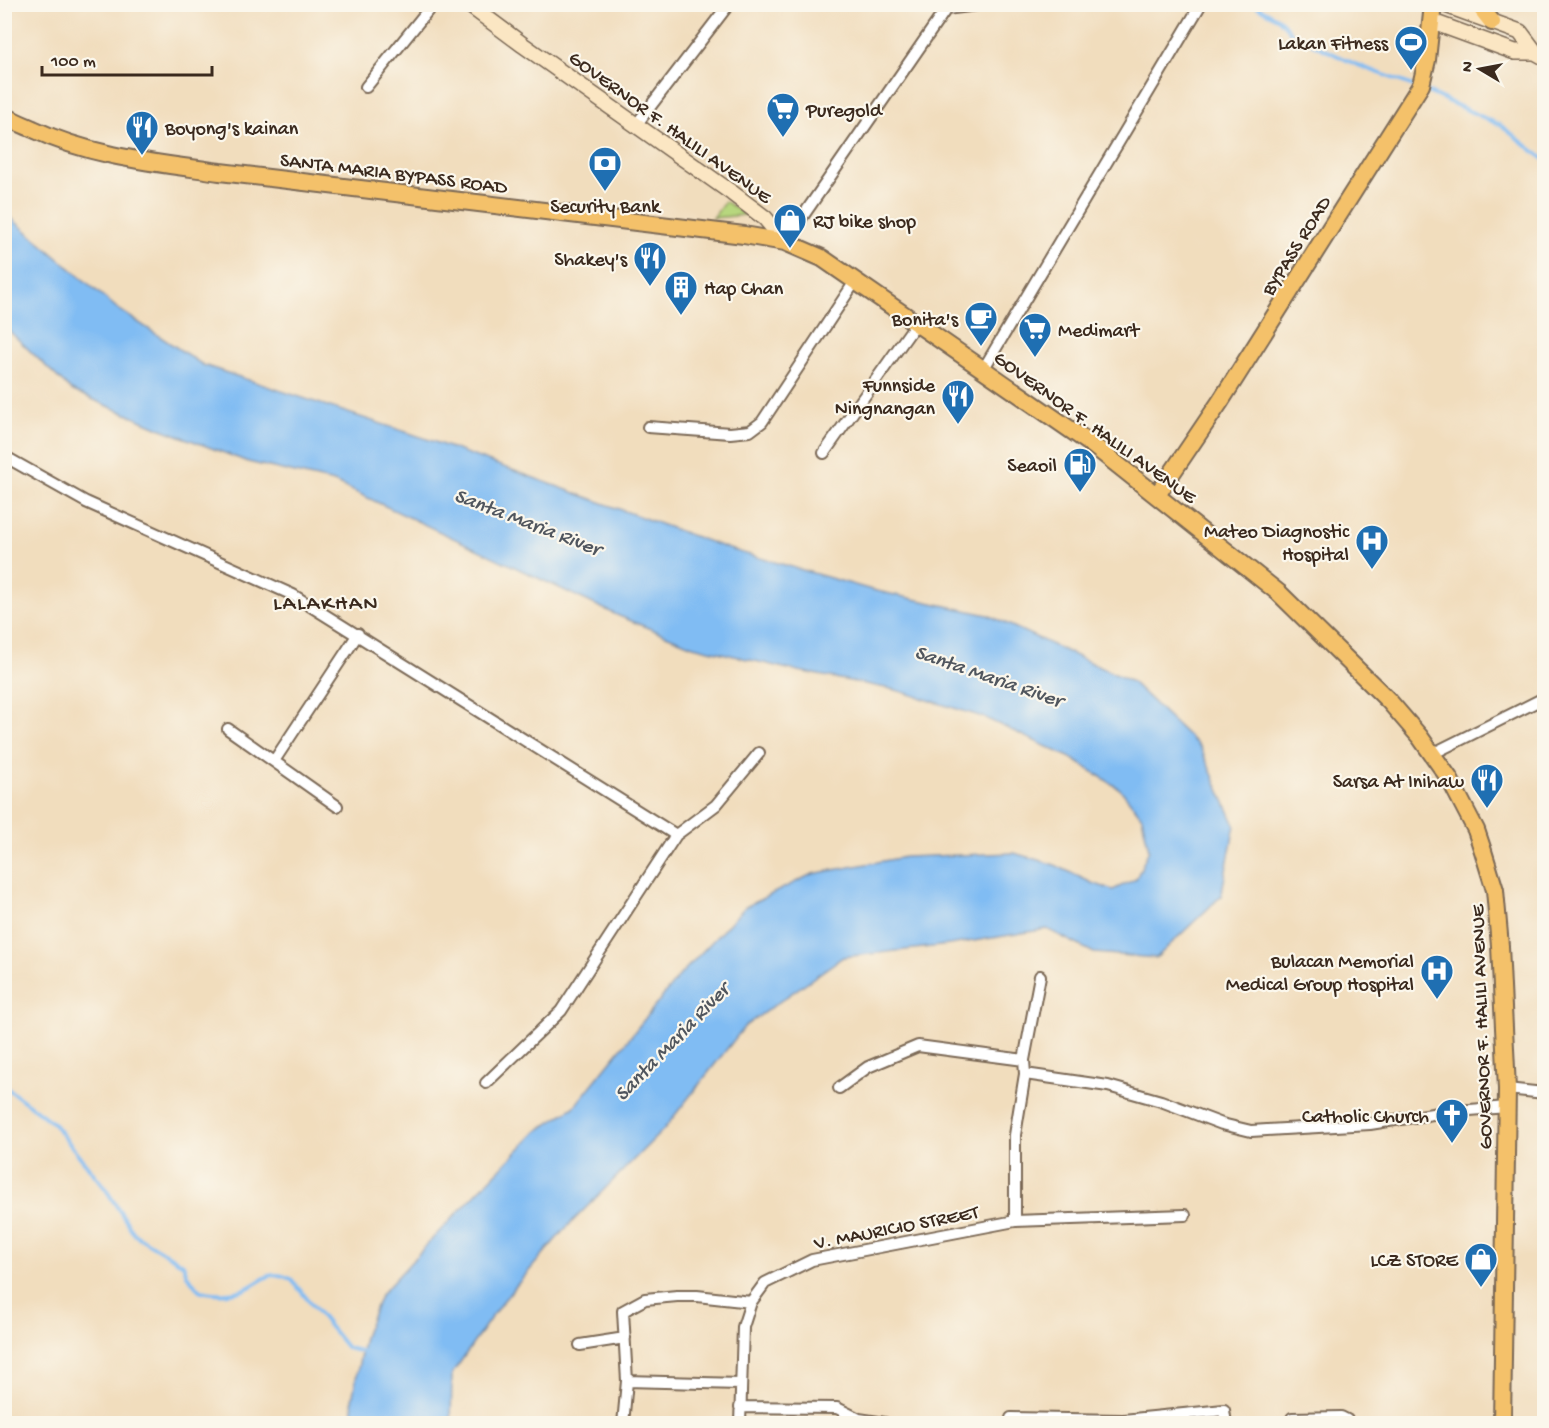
<svg xmlns="http://www.w3.org/2000/svg" width="1549" height="1428" font-family="'Gochi Hand',sans-serif">
<style>
.green{fill:#b7d77e;stroke:#79804e;stroke-width:1.5}
.water{fill:#80bcf3;stroke:#5e7388;stroke-width:1.5}
.lines{fill:none;stroke-linecap:round;stroke-linejoin:round}
.stream{stroke:#80bcf3;stroke-width:4}
.minor-casing{stroke:#7b6956;stroke-width:14}
.secondary-casing{stroke:#7b6956;stroke-width:18}
.primary-casing{stroke:#7b6956;stroke-width:20}
.minor{stroke:#fff;stroke-width:10}
.secondary{stroke:#fbe6c3;stroke-width:15}
.primary{stroke:#f4c16a;stroke-width:16}
.labels{text-anchor:middle;stroke-width:4.5;stroke-linejoin:round;paint-order:stroke}
.poi-label{font-size:20px;fill:#3b2a1e;stroke:#fbf7ec;text-anchor:end}
.street-label{font-size:20px;fill:#3b2a1e;stroke:#fbf7ec}
.water-label{font-size:21px;font-style:italic;fill:#50565e;stroke:#fbf7ec}
.quarter-label{font-size:22px;letter-spacing:1.5px;fill:#3b2a1e;stroke:#fbf7ec}
</style>
<rect width="100%" height="100%" fill="#fbf7ec"/>
<filter id="ink" filterUnits="userSpaceOnUse"><feTurbulence type="fractalNoise" baseFrequency=".0167" numOctaves="2"/><feDisplacementMap in="SourceGraphic" scale="12" xChannelSelector="R" yChannelSelector="G"/><feConvolveMatrix kernelMatrix="1 2 1 2 8 2 1 2 1" color-interpolation-filters="sRGB"/></filter>
<filter id="wash" filterUnits="userSpaceOnUse"><feTurbulence type="fractalNoise" baseFrequency=".008" numOctaves="4" result="noise"/><feDisplacementMap in="SourceGraphic" scale="24" xChannelSelector="R" yChannelSelector="G"/><feGaussianBlur stdDeviation="1.35" result="paint"/><feColorMatrix in="noise" values="0 0 0 0 0 0 0 0 0 0 0 0 0 0 0 0 0 1.4 0 .05"/><feComposite in="paint" operator="in"/></filter>
<g filter="url(#wash)">
<rect width="100%" height="100%" fill="#f1ddbd"/>
<path class="green" d="M725,201L745,215L713,218Z"/>
<path class="water" d="M5,213L118,309L203,365L424,438L729,549L872,590L988,615L1132,682L1200,747L1235,825L1221,896L1156,958L1094,953L1047,929L949,945L843,957L745,1026L664,1129L563,1231L499,1306L452,1374L451,1423H354L352,1400L364,1337L380,1296L434,1237L537,1131L574,1107L680,975L745,907L812,874L905,857L1014,853L1055,865L1092,883L1113,890L1136,879L1149,850L1142,817L1120,789L1071,758L983,717L896,690L788,669L693,646L619,616L334,482L248,462L159,428L71,390L5,327Z"/>
<g class="lines">
<path class="stream" d="M1252,4L1279,19L1292,34L1355,64L1416,87
M1423,90L1500,125L1544,159
M4,1086L53,1123L105,1188L135,1235L183,1264L187,1275L200,1291C214,1294 228,1295 243,1290C263,1282 268,1268 291,1279L347,1348L364,1352"/>
</g>
</g>
<g filter="url(#ink)">
<g class="lines">
<defs>
<path id="minor" d="M366,87L433,4
M636,125L729,4
M785,242L946,9L985,4
M984,368L1201,4
M648,427L730,433L750,431L762,422L856,280
M824,453L917,322
M4,456L86,502L293,595L676,835
M228,729L337,806
M1432,754L1544,698
M274,761L358,634
M1025,1074L1108,1086L1161,1101L1222,1124L1251,1131L1370,1124L1445,1112L1507,1107
M486,1083L561,1011L676,835L716,805L759,753
M839,1088L868,1067L918,1046L1024,1060
M1507,1089L1544,1093
M1015,1221V1135L1025,1074L1024,1060L1040,976
M580,1345L625,1338
M627,1381L740,1384
M740,1407L837,1408L859,1419L885,1423
M1011,1418L1123,1420L1224,1410L1226,1424
M1292,1418L1341,1417L1347,1420V1424
M623,1424L627,1381L623,1311L645,1299L677,1296H697L751,1302
M740,1424L743,1327L751,1302L765,1283L812,1260L1015,1221L1185,1215"/>
<path id="secondary" d="M468,4L523,45L732,193L765,218L785,242
M1443,4L1520,32L1535,52L1544,57
M1433,22L1515,52H1535"/>
<path id="primary" d="M1478,4L1492,22
M4,115C13,121 24,125 33,129C92,157 157,163 220,172L744,235L785,242L822,258L1094,446L1279,593L1389,701L1420,737L1449,778L1476,830L1483,851L1495,890L1500,946L1507,1089L1502,1424
M1157,495L1220,402L1421,85L1427,60L1433,4"/>
</defs>
<use href="#minor" class="minor-casing"/>
<use href="#secondary" class="secondary-casing"/>
<use href="#primary" class="primary-casing"/>
<use href="#minor" class="minor"/>
<use href="#secondary" class="secondary"/>
<use href="#primary" class="primary"/>
</g>
</g>
<defs>
<symbol id="stadium-pin" viewBox="-11 -11 22 30"><path d="M0 17L-7.5 6A9.5 9.5 0 1 1 7.5 6Z" fill="#1f6fb2" stroke="#fbf7ec"/><path d="M0-5a6.5 5 0 1 0 0 10a6.5 5 0 1 0 0-10ZM-3.5-1.8h7v3.6h-7Z" fill="#fff"/></symbol>
<symbol id="supermarket-pin" viewBox="-11 -11 22 30"><path d="M0 17L-7.5 6A9.5 9.5 0 1 1 7.5 6Z" fill="#1f6fb2" stroke="#fbf7ec"/><path d="M-6-5.5h2.5l.6 2H6L4.5 2H-2.5L-4.4-4H-6ZM-1.5 3.2a1.3 1.3 0 1 0 .1 0ZM3 3.2a1.3 1.3 0 1 0 .1 0Z" fill="#fff"/></symbol>
<symbol id="restaurant-pin" viewBox="-11 -11 22 30"><path d="M0 17L-7.5 6A9.5 9.5 0 1 1 7.5 6Z" fill="#1f6fb2" stroke="#fbf7ec"/><path d="M-5-6h1v4h1v-4h1v4h1v-4h1v5L-1.5 .5V6h-2V.5L-5-1ZM5-6V6H3V1.5H1.5Q1.5-4 5-6Z" fill="#fff"/></symbol>
<symbol id="bank-pin" viewBox="-11 -11 22 30"><path d="M0 17L-7.5 6A9.5 9.5 0 1 1 7.5 6Z" fill="#1f6fb2" stroke="#fbf7ec"/><path d="M-6-4H6V4H-6ZM0-2.3a2.3 2.3 0 1 0 0 4.6a2.3 2.3 0 1 0 0-4.6Z" fill="#fff"/></symbol>
<symbol id="shop-pin" viewBox="-11 -11 22 30"><path d="M0 17L-7.5 6A9.5 9.5 0 1 1 7.5 6Z" fill="#1f6fb2" stroke="#fbf7ec"/><path d="M-5-2.5h2.3a2.7 3.5 0 0 1 5.4 0H5L5.5 6h-11ZM-1.5-2.5h3a1.5 2.3 0 0 0-3 0Z" fill="#fff"/></symbol>
<symbol id="building-pin" viewBox="-11 -11 22 30"><path d="M0 17L-7.5 6A9.5 9.5 0 1 1 7.5 6Z" fill="#1f6fb2" stroke="#fbf7ec"/><path d="M-4-6H4V6H1V3H-1V6H-4ZM-2.5-4.3h1.7v1.8h-1.7ZM.8-4.3h1.7v1.8H.8ZM-2.5-1h1.7V.8h-1.7ZM.8-1h1.7V.8H.8Z" fill="#fff"/></symbol>
<symbol id="cafe-pin" viewBox="-11 -11 22 30"><path d="M0 17L-7.5 6A9.5 9.5 0 1 1 7.5 6Z" fill="#1f6fb2" stroke="#fbf7ec"/><path d="M-5.5-4.5H6V0H3Q3 3.5 0 3.5H-2.5Q-5.5 3.5-5.5 0ZM3-3.2v2h1.7v-2ZM-6 4.5H4V6H-6Z" fill="#fff"/></symbol>
<symbol id="fuel-pin" viewBox="-11 -11 22 30"><path d="M0 17L-7.5 6A9.5 9.5 0 1 1 7.5 6Z" fill="#1f6fb2" stroke="#fbf7ec"/><path d="M-5.5-6h7V0h2V4h1.3V-2.5L3-4.5l.8-.8L6-3V5H2.5V1h-1V6h-7ZM-4.2-4.7v3.2H.2V-4.7Z" fill="#fff"/></symbol>
<symbol id="hospital-pin" viewBox="-11 -11 22 30"><path d="M0 17L-7.5 6A9.5 9.5 0 1 1 7.5 6Z" fill="#1f6fb2" stroke="#fbf7ec"/><path d="M-5-5h3v3.5h4V-5h3V5h-3V1.5h-4V5h-3Z" fill="#fff"/></symbol>
<symbol id="church-pin" viewBox="-11 -11 22 30"><path d="M0 17L-7.5 6A9.5 9.5 0 1 1 7.5 6Z" fill="#1f6fb2" stroke="#fbf7ec"/><path d="M-1.2-6h2.4v3.5h3.3v2.4h-3.3V6h-2.4V-.1h-3.3v-2.4h3.3Z" fill="#fff"/></symbol>
</defs>
<g fill-rule="evenodd">
<use href="#stadium-pin" x="1392" y="23" width="38" height="52"/>
<use href="#supermarket-pin" x="764" y="90" width="38" height="52"/>
<use href="#restaurant-pin" x="123" y="108" width="38" height="52"/>
<use href="#bank-pin" x="586" y="144" width="38" height="52"/>
<use href="#shop-pin" x="771" y="201" width="38" height="52"/>
<use href="#restaurant-pin" x="631" y="239" width="38" height="52"/>
<use href="#building-pin" x="662" y="268" width="38" height="52"/>
<use href="#cafe-pin" x="962" y="299" width="38" height="52"/>
<use href="#supermarket-pin" x="1016" y="310" width="38" height="52"/>
<use href="#restaurant-pin" x="939" y="377" width="38" height="52"/>
<use href="#fuel-pin" x="1061" y="445" width="38" height="52"/>
<use href="#hospital-pin" x="1353" y="522" width="38" height="52"/>
<use href="#restaurant-pin" x="1468" y="761" width="38" height="52"/>
<use href="#hospital-pin" x="1418" y="952" width="38" height="52"/>
<use href="#church-pin" x="1433" y="1096" width="38" height="52"/>
<use href="#shop-pin" x="1462" y="1240" width="38" height="52"/>
</g>
<g class="labels">
<g class="poi-label">
<text x="1388" y="49">Lakan Fitness</text>
<text x="806" y="116" text-anchor="start">Puregold</text>
<text x="165" y="134" text-anchor="start">Boyong's kainan</text>
<text x="605" y="212" text-anchor="middle">Security Bank</text>
<text x="813" y="227" text-anchor="start">RJ bike shop</text>
<text x="627" y="265">Shakey's</text>
<text x="704" y="294" text-anchor="start">Hap Chan</text>
<text x="958" y="325">Bonita's</text>
<text x="1058" y="336" text-anchor="start">Medimart</text>
<text x="935" y="391">Funnside<tspan x="935" dy="23">Ningnangan</tspan></text>
<text x="1057" y="471">Seaoil</text>
<text x="1349" y="537">Mateo Diagnostic<tspan x="1349" dy="23">Hospital</tspan></text>
<text x="1464" y="787">Sarsa At Inihaw</text>
<text x="1414" y="967">Bulacan Memorial<tspan x="1414" dy="23">Medical Group Hospital</tspan></text>
<text x="1429" y="1122">Catholic Church</text>
<text x="1458" y="1266">LCZ STORE</text>
</g>
<g class="street-label">
<text transform="translate(671 126) rotate(36)" y="7">GOVERNOR F. HALILI AVENUE</text>
<text transform="translate(394 172) rotate(7)" y="7">SANTA MARIA BYPASS ROAD</text>
<text transform="translate(1295 245) rotate(-58)" y="7">BYPASS ROAD</text>
<text transform="translate(1096 426) rotate(36)" y="7">GOVERNOR F. HALILI AVENUE</text>
<text transform="translate(1480 1027) rotate(-92)" y="7">GOVERNOR F. HALILI AVENUE</text>
<text transform="translate(896 1226) rotate(-11)" y="7">V. MAURICIO STREET</text>
</g>
<g class="water-label">
<text transform="translate(528 521) rotate(21)" y="7">Santa Maria River</text>
<text transform="translate(989 675) rotate(19)" y="7">Santa Maria River</text>
<text transform="translate(671 1041) rotate(-46)" y="7">Santa Maria River</text>
</g>
<g class="quarter-label">
<text x="326" y="609">LALAKHAN</text>
</g>
</g>
<rect width="1549" height="1428" fill="none" stroke="#fbf7ec" stroke-width="24"/>
<g transform="translate(1480 69) rotate(280)" stroke="#fbf7ec" stroke-width="4.5" paint-order="stroke">
<path d="M0-4.5L10 22L0 15L-10 22Z" fill="#3b2a1e"/>
<text y="-9" font-size="16" font-weight="bold" text-anchor="middle" fill="#3b2a1e">N</text>
</g>
<path d="M42 66v9h170v-9" fill="none" stroke="#3b2a1e" stroke-width="3"/>
<text x="51" y="66" font-size="18" fill="#3b2a1e" stroke="#fbf7ec" stroke-width="4.5" paint-order="stroke">100 m</text>
</svg>
